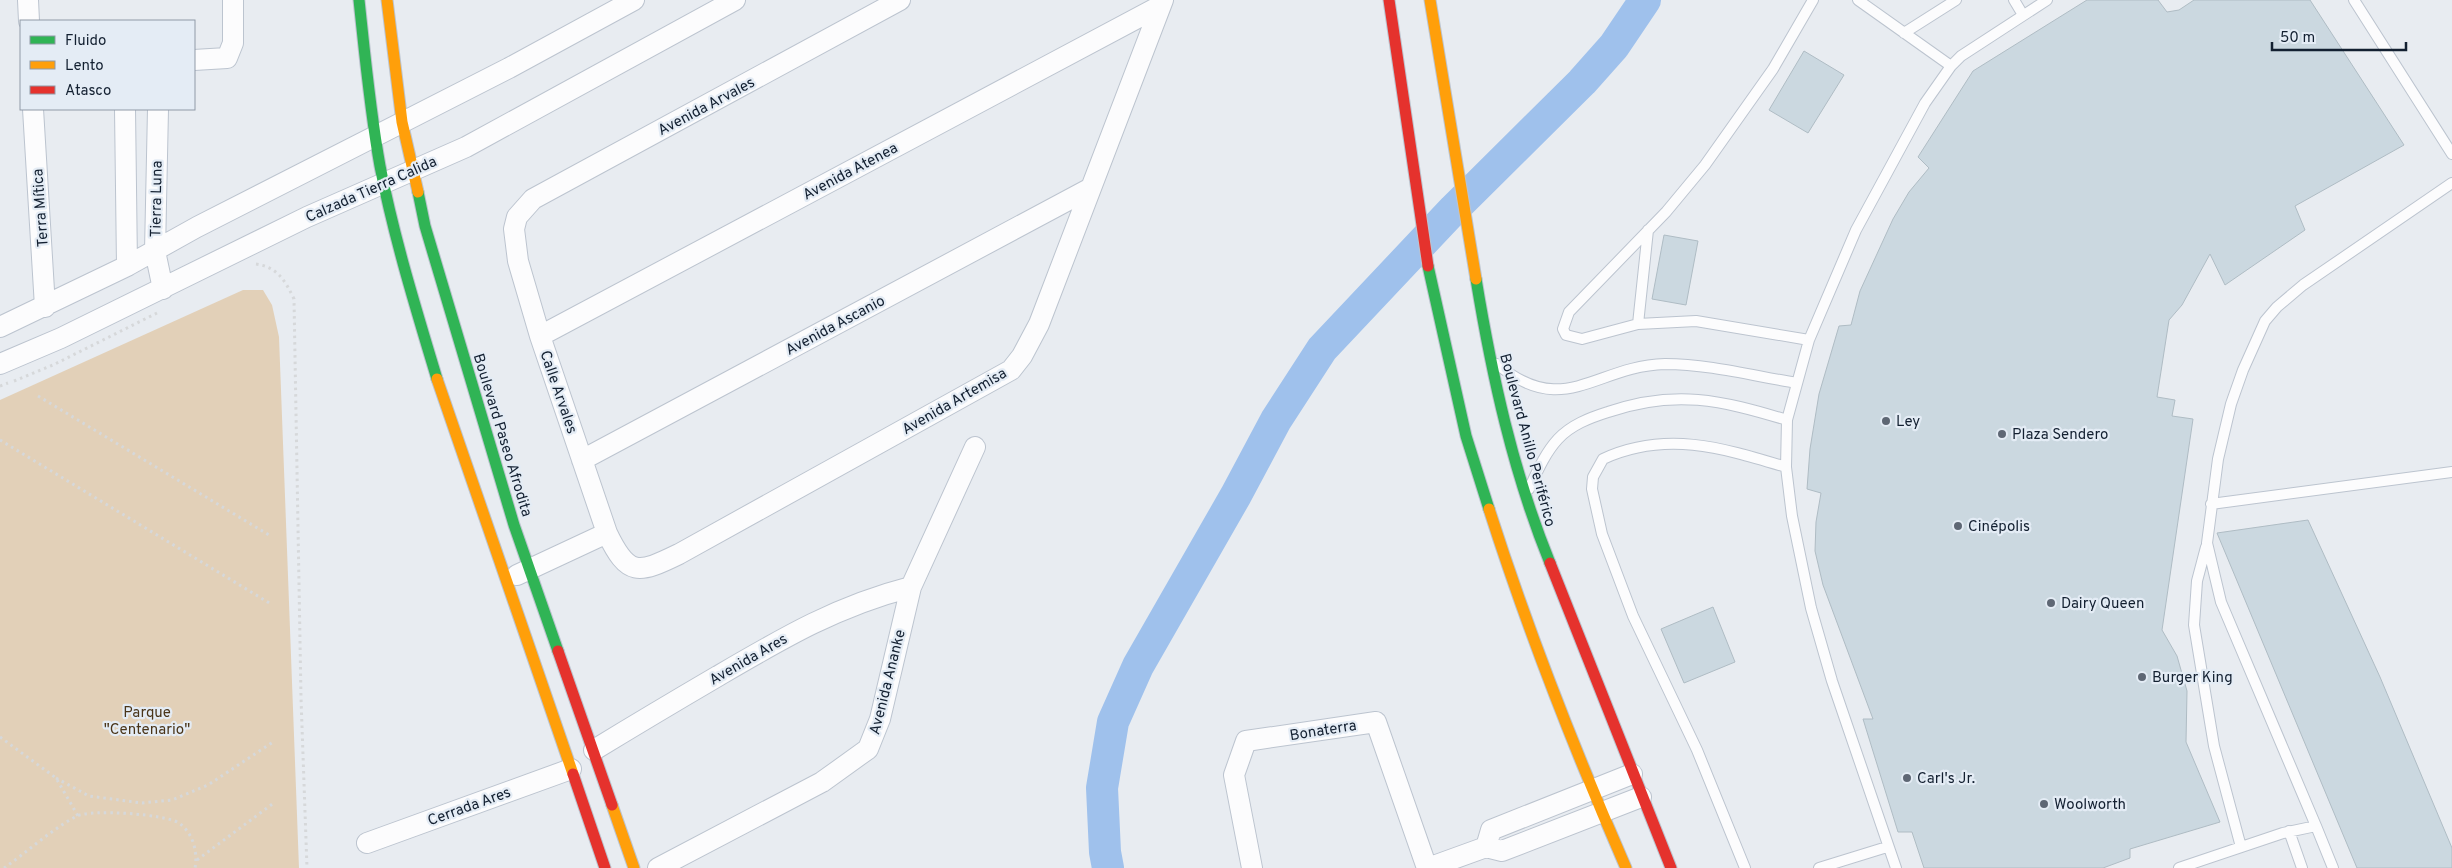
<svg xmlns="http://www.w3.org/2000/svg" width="2452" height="868" font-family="Overpass,sans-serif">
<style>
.green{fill:#e2d0b8}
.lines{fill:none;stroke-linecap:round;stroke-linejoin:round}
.river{stroke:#9fc1ec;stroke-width:32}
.building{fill:#cbd8e0;stroke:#afbcc4}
.lane-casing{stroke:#bcc4cf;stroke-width:12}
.street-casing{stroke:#bcc4cf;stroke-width:22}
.fast-casing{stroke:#bcc4cf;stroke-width:13}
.slow-casing{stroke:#bcc4cf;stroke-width:13}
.jam-casing{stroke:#bcc4cf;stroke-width:13}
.path{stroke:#d6d8da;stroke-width:3;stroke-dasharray:2.5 4;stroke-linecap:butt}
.lane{stroke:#fcfcfd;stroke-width:10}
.street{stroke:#fcfcfd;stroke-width:20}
.fast{stroke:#30b455;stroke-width:11}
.slow{stroke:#ff9f0a;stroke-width:11}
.jam{stroke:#e5322d;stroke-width:11}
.poi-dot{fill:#5e6774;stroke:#e4ecf5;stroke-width:2}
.labels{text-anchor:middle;stroke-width:4.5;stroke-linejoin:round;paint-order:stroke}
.street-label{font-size:15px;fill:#132031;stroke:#e4ecf5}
.poi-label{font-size:15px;fill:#132031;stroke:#e4ecf5;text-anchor:start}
.park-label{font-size:15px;fill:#4a3519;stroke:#e4ecf5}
</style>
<rect width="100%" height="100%" fill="#e8ecf1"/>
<path class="green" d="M243,290H263L272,305L279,337L299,868H0V400Z"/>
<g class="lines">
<path class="river" d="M1108,868L1105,852L1102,788L1113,722L1138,666L1236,495L1276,420L1322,349L1454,209L1582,82L1614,46L1645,0"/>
</g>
<path class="building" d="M2087,0H2158L2167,12L2179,10L2194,0H2310L2404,145L2295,206L2305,230L2225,285L2210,254L2182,305L2169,320L2157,397L2175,400L2172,416L2193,419L2162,630L2177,656L2187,691L2186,742L2220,822L2130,849V858L2103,868H1924L1912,832H1898L1863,719H1873L1823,585L1815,551L1816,522L1821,493L1807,489L1810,449L1819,394L1839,326L1851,325L1860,291L1893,219L1909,192L1929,168L1918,157L1973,71Z
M1804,51L1844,75L1808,133L1769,110Z
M1664,235L1698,241L1686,305L1652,299Z
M2308,520L2380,677L2452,848V868H2357L2217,533Z
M1713,607L1735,662L1684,683L1661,629Z"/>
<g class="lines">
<defs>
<path id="lane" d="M1858,0L1951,66
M2014,0L2023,15
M2354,0L2452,154
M1904,33L1956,0
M1638,324L1648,230
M1809,340L1696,321L1638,324L1582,339L1566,335L1563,329L1569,312L1666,212L1705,165L1773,69L1813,0
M1497,364C1564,420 1595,366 1665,364C1709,364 1754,376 1797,383
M1529,489C1537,472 1545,453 1558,439C1571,425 1589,418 1608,412C1675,389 1721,400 1787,420
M2211,504L2452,472
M2206,547L2197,581L2194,625L2214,746L2241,847
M2316,826L2221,602L2207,543L2218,459L2231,404L2243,370L2265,321L2277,307L2303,285L2452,183
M2289,831L2302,868
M1745,868L1697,750L1633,616L1602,534L1592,489L1593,477L1603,459C1666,430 1723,448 1786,467
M1819,868L1887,847
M1896,868L1832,681L1811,608L1792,516L1786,467L1787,420L1809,340L1856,230L1925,103L1951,66L1961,56L2047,0
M2179,868L2283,833L2316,826L2333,868"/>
<path id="street" d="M28,0L29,21
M900,0L533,199L517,217L514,229L518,261L540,336L607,533C628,577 638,574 679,554L1011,370L1022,356L1039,324L1163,0
M194,60L227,58L233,43V0
M33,109L45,307
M125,109L127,266
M158,109L155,251L163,289
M0,327L127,266L197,227L509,68L634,0
M540,336L1160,6
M0,364L61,338L307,217L466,147L735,0
M582,460L1089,189
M517,575L607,533
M594,750C635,725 677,700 718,676C783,638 837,606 911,587
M367,843L571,769
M1486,847L1491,830L1632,774
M1486,847L1502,851L1641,797
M658,868L822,782L868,749L880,719L911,587L975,447
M1252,868L1234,775L1246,741L1376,722L1427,868
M1428,868L1486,847"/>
<path id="fast" d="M359,0C365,56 370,111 380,166C394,238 416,309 437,379
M418,192L425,226L514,525L558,651
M1428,266L1466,436L1489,509
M1476,279C1492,376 1513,472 1550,563"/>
<path id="slow" d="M387,0L402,122L418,192
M1430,0L1476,279
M437,379L573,774
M1489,509C1528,631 1575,751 1626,868
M612,805L634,868"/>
<path id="jam" d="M1389,0L1428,266
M1550,563L1671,868
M558,651L612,805
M573,774L605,868"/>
</defs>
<use href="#lane" class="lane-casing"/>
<use href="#street" class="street-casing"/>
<use href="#fast" class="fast-casing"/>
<use href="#slow" class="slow-casing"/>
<use href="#jam" class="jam-casing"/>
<path class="path" d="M256,264C277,267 285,280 294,299L301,698L307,868
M14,381L53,365L157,313
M0,386L8,383
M38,396L269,535
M0,440L271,604
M0,737L56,778L78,816
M56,778L89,796L142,803L172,800L208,785L273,742
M197,860L275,802
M4,868C27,852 52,829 77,816C92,809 165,814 179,823C193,833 198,852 195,868"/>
<use href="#lane" class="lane"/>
<use href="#street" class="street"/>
<use href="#fast" class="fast"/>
<use href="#slow" class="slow"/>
<use href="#jam" class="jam"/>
</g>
<g class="poi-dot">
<circle cx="1886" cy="421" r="5"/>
<circle cx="2002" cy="434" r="5"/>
<circle cx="1958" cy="526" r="5"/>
<circle cx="2051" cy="603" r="5"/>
<circle cx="2142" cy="677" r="5"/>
<circle cx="1907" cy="778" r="5"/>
<circle cx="2044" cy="804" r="5"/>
</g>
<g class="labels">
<g class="street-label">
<text transform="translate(706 106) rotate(-28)" y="5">Avenida Arvales</text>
<text transform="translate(850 171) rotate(-28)" y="5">Avenida Atenea</text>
<text transform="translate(371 189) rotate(-24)" y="5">Calzada Tierra Calida</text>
<text transform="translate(156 199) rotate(-89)" y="5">Tierra Luna</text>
<text transform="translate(40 208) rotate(-94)" y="5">Terra Mítica</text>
<text transform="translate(835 325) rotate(-28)" y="5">Avenida Ascanio</text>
<text transform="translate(559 392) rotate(71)" y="5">Calle Arvales</text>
<text transform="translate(954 401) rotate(-30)" y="5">Avenida Artemisa</text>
<text transform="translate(503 435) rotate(73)" y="5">Boulevard Paseo Afrodita</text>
<text transform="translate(1528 440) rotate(75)" y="5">Boulevard Anillo Periférico</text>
<text transform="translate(748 659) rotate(-30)" y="5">Avenida Ares</text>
<text transform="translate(887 682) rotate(-76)" y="5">Avenida Ananke</text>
<text transform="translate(1323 730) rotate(-9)" y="5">Bonaterra</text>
<text transform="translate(469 806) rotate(-20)" y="5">Cerrada Ares</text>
</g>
<g class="poi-label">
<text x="1896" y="426">Ley</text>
<text x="2012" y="439">Plaza Sendero</text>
<text x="1968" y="531">Cinépolis</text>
<text x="2061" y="608">Dairy Queen</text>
<text x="2152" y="682">Burger King</text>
<text x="1917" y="783">Carl's Jr.</text>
<text x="2054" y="809">Woolworth</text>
</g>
<g class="park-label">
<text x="147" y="717">Parque<tspan x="147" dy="17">"Centenario"</tspan></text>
</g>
</g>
<rect x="20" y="20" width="175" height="90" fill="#e4ecf5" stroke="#909aa7"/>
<rect x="30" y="36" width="25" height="8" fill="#30b455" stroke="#909aa7"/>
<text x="65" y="45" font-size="15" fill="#132031">Fluido</text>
<rect x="30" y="61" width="25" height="8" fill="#ff9f0a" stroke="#909aa7"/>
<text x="65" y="70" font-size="15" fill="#132031">Lento</text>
<rect x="30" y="86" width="25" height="8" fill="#e5322d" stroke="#909aa7"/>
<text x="65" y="95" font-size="15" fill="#132031">Atasco</text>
<path d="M2272 42v8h134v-8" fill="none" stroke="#132031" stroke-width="2.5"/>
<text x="2280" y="42" font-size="15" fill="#132031" stroke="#e4ecf5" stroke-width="4" paint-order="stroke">50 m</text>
</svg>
